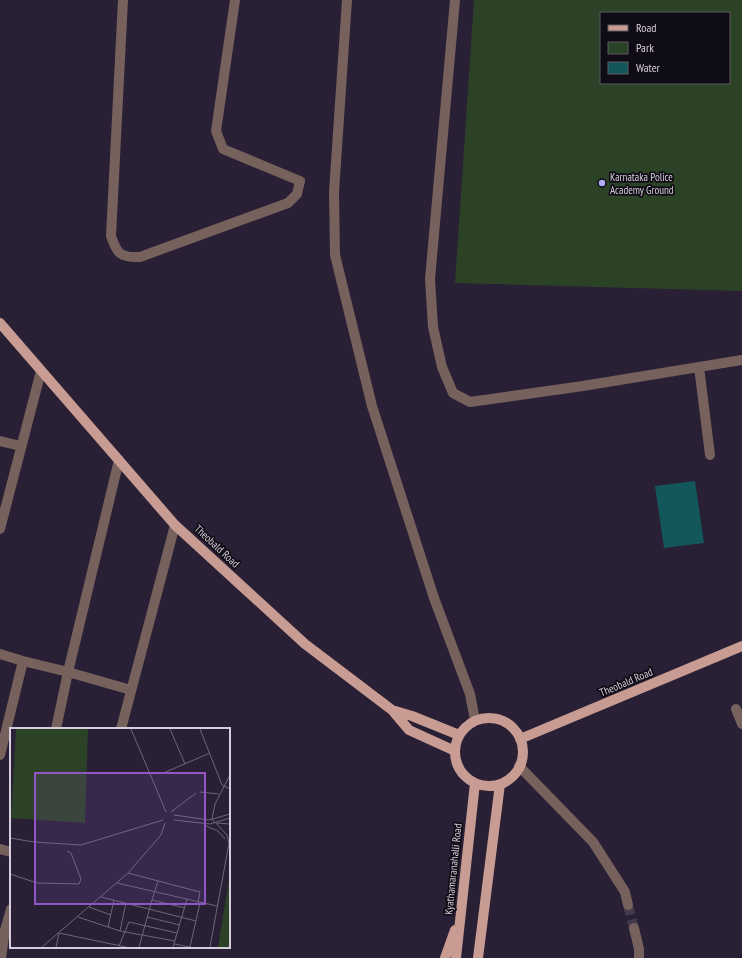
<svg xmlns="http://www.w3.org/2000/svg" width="742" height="958" font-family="'PT Sans Narrow',sans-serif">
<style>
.green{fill:#2b4226;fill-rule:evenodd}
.water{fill:#13575b}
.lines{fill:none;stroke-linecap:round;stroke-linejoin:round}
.minor-tunnel{stroke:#433a4e;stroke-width:10;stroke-dasharray:10 5;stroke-linecap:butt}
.minor{stroke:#76615c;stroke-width:10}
.major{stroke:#c89c92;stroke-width:10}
.poi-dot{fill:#b2adf9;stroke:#100c15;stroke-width:1.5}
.labels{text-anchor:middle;stroke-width:3.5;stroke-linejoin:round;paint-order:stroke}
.poi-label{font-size:11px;fill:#d5cfdd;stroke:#100c15;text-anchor:start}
.street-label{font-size:11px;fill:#d5cfdd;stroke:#100c15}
.inset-road{fill:none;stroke:#6e6678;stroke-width:1}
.view{fill:#9255c6;fill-opacity:0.15;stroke:#9255c6;stroke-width:2}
.inset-edge{fill:none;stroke:#d5cfdd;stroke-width:2}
</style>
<rect width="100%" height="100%" fill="#292035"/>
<path class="green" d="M474,0H742V291L455,283ZM601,13H729V83H601Z"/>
<path class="water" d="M695,481L704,543L664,548L655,486Z"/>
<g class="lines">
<path class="minor-tunnel" d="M628,905L634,928"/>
<path class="minor" d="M123,0L111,236C117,254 121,258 140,257L288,203L297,194L300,181L223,149L216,131L235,0
M347,0L334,192L335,255L372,406L434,598L470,694L475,720
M455,0L430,279L433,327L442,367L453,393L470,402L583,386L742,360
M699,367L710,455
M0,441L21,446
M0,529L41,371
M0,654L23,661
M736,709L742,724
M56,729L68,672L119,460
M121,729L175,525
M0,755L23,661L68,672L131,690
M519,766L593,842L625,892L628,905
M0,849L11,852
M634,928L639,949V958
M1,958L5,930L11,909"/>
<path class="major" d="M0,323L175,525L305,644L392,710L412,716L459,735
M392,710L409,730L455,751
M455 752a34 34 0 1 1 68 0a34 34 0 1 1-68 0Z
M520,739L742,646
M445,958L455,930
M456,958L475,783
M478,958L500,784"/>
</g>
<circle class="poi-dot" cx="602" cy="183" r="4"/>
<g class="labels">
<g class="poi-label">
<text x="610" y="181">Karnataka Police<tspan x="610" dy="13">Academy Ground</tspan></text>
</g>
<g class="street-label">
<text transform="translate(217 546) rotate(43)" y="4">Theobald Road</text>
<text transform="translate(626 682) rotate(-23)" y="4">Theobald Road</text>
<text transform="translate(453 869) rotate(-84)" y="4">Kyathamaranahalli Road</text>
</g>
</g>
<g transform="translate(10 728)">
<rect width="220" height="220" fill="#292035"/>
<path d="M6,1H78L75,95L1,90ZM220,146V219H208Z" fill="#2b4226"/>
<path class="inset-road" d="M121,1L156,84M160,1L175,36M190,1L212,57L220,61M151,46L200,25M190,64L209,66M161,84L186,65M164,87L199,92L220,86M202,91L205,76L220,47M164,92L200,96L220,90M206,95L220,96M196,98L208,103L215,111M0,110L24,114L71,117L153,92M118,145L190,164L188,175M0,146L27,155L69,156L71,151L61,125L57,123M148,153L142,172L175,180M107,155L207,178M91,169L186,193M79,179L101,187M68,189L110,203L165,213M137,189L170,197M98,199L104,172M110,203L116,175M164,216L180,219M109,218L119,194L167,205M32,219L118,145L151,107L155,95M46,219L49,205L116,219M129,219L142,172M163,219L177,171M180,219L190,175M200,219L219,115L217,107L202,91"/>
<path class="view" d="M25,45H195V176H25Z"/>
<rect width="220" height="220" class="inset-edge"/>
</g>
<rect x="600" y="12" width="130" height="72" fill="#100c15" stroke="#5f5a65"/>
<rect x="608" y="25" width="20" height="6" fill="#c89c92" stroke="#5f5a65"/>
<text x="636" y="32" font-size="12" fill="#d5cfdd">Road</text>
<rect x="608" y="42" width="20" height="12" fill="#2b4226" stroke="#5f5a65"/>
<text x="636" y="52" font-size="12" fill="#d5cfdd">Park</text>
<rect x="608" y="62" width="20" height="12" fill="#13575b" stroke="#5f5a65"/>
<text x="636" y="72" font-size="12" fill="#d5cfdd">Water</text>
</svg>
